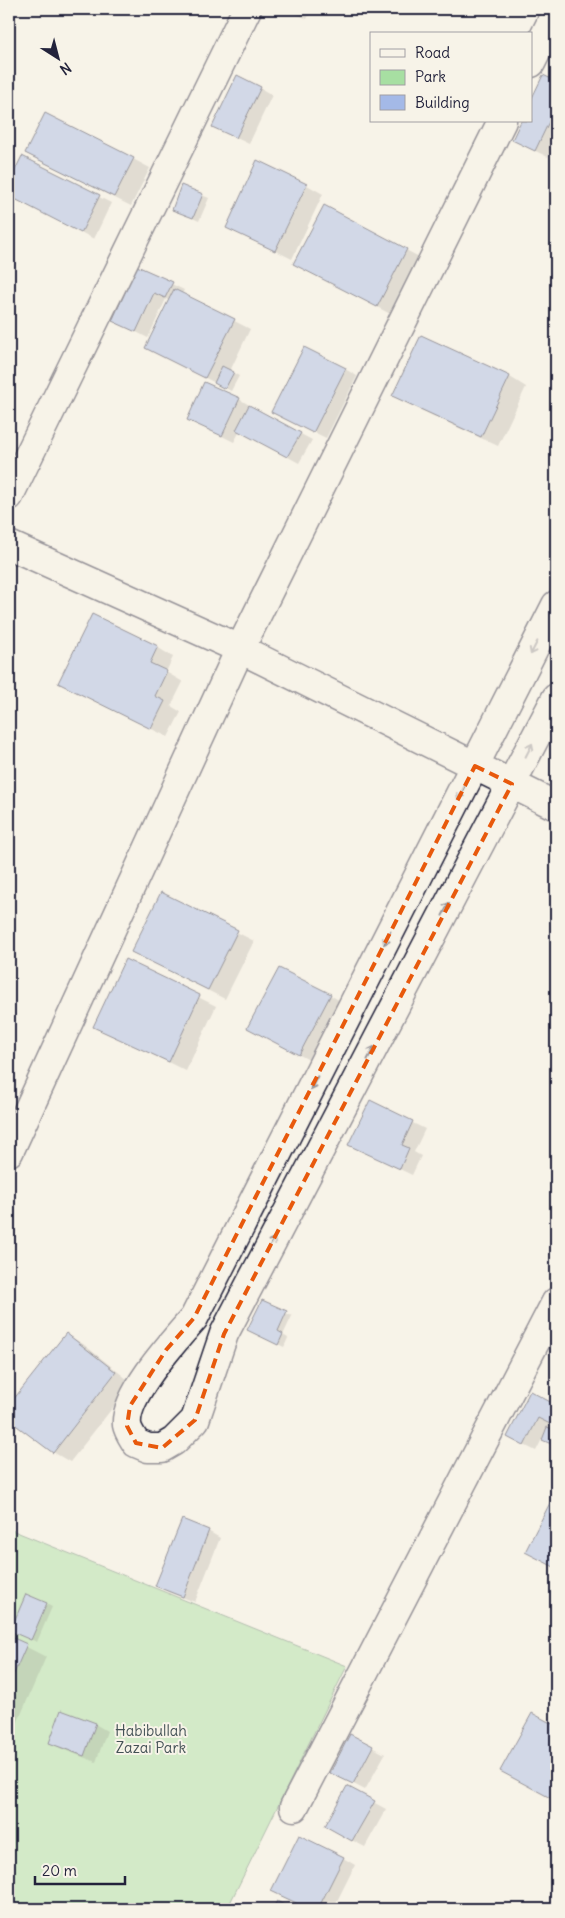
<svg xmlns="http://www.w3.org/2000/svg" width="565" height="1918" font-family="Delius,sans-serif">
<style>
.green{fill:#a7dfa2;stroke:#64806e}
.shadow{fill:#0003}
.building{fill:#a4b9e7;stroke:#22223b}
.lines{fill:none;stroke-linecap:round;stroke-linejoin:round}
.minor-casing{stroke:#22223b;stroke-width:31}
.minor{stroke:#f7f3e8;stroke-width:28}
.oneway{stroke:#97959a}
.marked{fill:none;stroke:#e8590c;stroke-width:4;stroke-dasharray:10 6;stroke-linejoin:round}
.labels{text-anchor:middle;stroke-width:4;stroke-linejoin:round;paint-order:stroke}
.park-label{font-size:15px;fill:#435155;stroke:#f7f3e8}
</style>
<rect width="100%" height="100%" fill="#f7f3e8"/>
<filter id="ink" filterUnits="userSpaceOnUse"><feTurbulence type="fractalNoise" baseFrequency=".02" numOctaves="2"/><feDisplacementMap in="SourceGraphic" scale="10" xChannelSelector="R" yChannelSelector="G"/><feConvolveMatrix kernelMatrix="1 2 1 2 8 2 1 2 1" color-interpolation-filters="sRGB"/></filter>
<g filter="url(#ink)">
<path class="green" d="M9,1529L347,1666L227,1909H9Z"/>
<path class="shadow" d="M287,9H312L307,19Z
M544,76L556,82V139L548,157L525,146Z
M260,88L272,95L249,144L226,133Z
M22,158L111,203L94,239L9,195V185Z
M133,159L150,168L131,206L43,162Z
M307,185L323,194L292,259L228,227Z
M182,187L209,198L199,221L179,212Z
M324,207L423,259L394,316L310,271Z
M138,268L184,290L182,294L250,329L230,371L239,376L231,391L147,348L170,301L166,299L148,338L113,320Z
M422,336L510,377L526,387L498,446L410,405L394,396Z
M345,369L357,376L326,438L285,418Z
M239,399L251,406L250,407L312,440L299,463L240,431L234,442L188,419Z
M157,647L173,657L166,672L183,682L171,706L181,712L168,737L76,692Z
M162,894L254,941L225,999L132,952Z
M126,961L216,1006L186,1071L95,1026Z
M330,995L342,1002L311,1061L260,1034Z
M370,1102L425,1129L414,1152L421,1156L412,1175L362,1151Z
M263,1302L292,1316L283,1335L288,1338L284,1347L255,1333Z
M66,1334L83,1344L132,1383L70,1462L53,1452L9,1418V1408Z
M531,1393L556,1407V1427L551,1424L548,1428L556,1432V1446L542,1439L536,1451L520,1443Z
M556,1495V1568L543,1561Z
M208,1531L220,1538L195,1602L168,1592L157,1585Z
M46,1604L52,1607L37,1642L17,1633Z
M9,1638L46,1657L9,1742Z
M532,1714L556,1727V1800L518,1780Z
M95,1724L107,1731L96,1762L62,1749L50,1742Z
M351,1736L385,1754L365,1790L344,1779Z
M347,1788L386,1809L365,1847L338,1833Z
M343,1858L355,1865L333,1909H309L273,1891Z"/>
<path class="building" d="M237,75L261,87L236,138L212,127Z
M543,75L556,81V107L535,151L512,140L521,121H531V100Z
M45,113L134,158L114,197L25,153Z
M22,156L100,195L81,233L9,196V182Z
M257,160L307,184L275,251L226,228Z
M181,185L203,194L193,218L172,210Z
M324,205L407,249L377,307L293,264Z
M137,266L173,282L165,298L154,293L136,332L112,321Z
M174,289L235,319L205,378L145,348Z
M421,335L510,376L481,437L392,396Z
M304,347L346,368L313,433L271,412Z
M222,366L234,372L225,389L214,383Z
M204,382L240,398L222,436L187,420Z
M249,405L301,433L287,457L236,430Z
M92,614L158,646L150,663L167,671L155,696L165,701L151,729L58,683Z
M161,892L238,930L208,990L131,952Z
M125,959L200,995L169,1062L93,1027Z
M279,968L331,994L299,1055L247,1028Z
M370,1100L413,1121L402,1145L409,1148L400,1169L348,1145Z
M262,1300L287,1311L278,1331L283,1334L278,1345L247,1330Z
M66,1333L116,1372L53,1453L9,1420V1405Z
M530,1391L556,1405V1427L538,1418L524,1446L507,1437Z
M547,1427L556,1430V1446L542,1440Z
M555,1493H556V1568L525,1552Z
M182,1519L209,1530L183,1597L155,1586Z
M26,1594L47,1603L31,1640L10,1631Z
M9,1636L27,1644L9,1685Z
M61,1710L96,1723L84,1756L49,1743Z
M532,1713L556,1726V1801L500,1771Z
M350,1734L373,1746L353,1784L330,1773Z
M347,1786L375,1801L352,1841L325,1826Z
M299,1835L344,1857L318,1909H309L271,1891Z
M277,1901L291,1909H272Z"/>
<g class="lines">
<defs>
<path id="minor" d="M531,63L556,13
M9,496L247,9
M9,545L240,649L556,806
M556,605L194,1318C174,1341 124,1395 127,1425C128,1431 133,1438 136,1443L148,1448H162L174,1441L195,1420L224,1334L556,698
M9,1152L240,649L502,121
M294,1807L556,1302"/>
</defs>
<use href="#minor" class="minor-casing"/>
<use href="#minor" class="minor"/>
</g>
<defs><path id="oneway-shaft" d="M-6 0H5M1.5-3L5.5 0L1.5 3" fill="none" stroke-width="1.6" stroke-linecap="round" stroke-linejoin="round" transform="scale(1.25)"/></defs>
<g class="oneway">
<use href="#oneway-shaft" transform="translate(534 648) rotate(117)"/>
<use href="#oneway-shaft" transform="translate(529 750) rotate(-63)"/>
<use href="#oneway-shaft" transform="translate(461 793) rotate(117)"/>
<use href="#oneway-shaft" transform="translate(446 909) rotate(-62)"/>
<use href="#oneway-shaft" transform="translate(387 938) rotate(117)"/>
<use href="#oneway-shaft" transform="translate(371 1053) rotate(-62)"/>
<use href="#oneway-shaft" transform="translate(314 1083) rotate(117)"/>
<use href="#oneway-shaft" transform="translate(271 1244) rotate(-62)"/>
</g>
</g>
<path d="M0 0H565V1918H0ZM475,766L512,784L224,1334L195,1420L162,1448L136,1443L127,1426L130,1406L166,1350L194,1318Z" fill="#f7f3e8" fill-opacity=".55" fill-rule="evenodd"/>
<path class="marked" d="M475,766L512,784L224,1334L195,1420L162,1448L136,1443L127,1426L130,1406L166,1350L194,1318Z"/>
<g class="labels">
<g class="park-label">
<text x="151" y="1736">Habibullah<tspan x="151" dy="17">Zazai Park</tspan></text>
</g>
</g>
<rect width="565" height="1918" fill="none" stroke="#f7f3e8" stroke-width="30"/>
<rect x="15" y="15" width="535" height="1888" fill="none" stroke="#22223b" stroke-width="2" filter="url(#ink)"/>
<rect x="370" y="32" width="162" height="90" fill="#f7f3e8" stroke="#a29fa3"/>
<rect x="380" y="49" width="25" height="8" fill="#f7f3e8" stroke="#a29fa3"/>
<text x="415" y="58" font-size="15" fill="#22223b">Road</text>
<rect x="380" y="70" width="25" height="15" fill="#a7dfa2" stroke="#a29fa3"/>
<text x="415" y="82" font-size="15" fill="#22223b">Park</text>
<rect x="380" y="95" width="25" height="15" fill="#a4b9e7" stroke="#a29fa3"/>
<text x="415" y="108" font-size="15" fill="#22223b">Building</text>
<g transform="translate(58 58) rotate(144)" stroke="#f7f3e8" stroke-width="4" paint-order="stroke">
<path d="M0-4L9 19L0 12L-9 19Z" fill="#22223b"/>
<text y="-8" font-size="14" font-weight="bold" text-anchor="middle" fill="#22223b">N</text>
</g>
<path d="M35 1876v8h90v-8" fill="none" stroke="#22223b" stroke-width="2.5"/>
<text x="42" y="1876" font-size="15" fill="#22223b" stroke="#f7f3e8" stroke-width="4" paint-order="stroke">20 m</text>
</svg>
